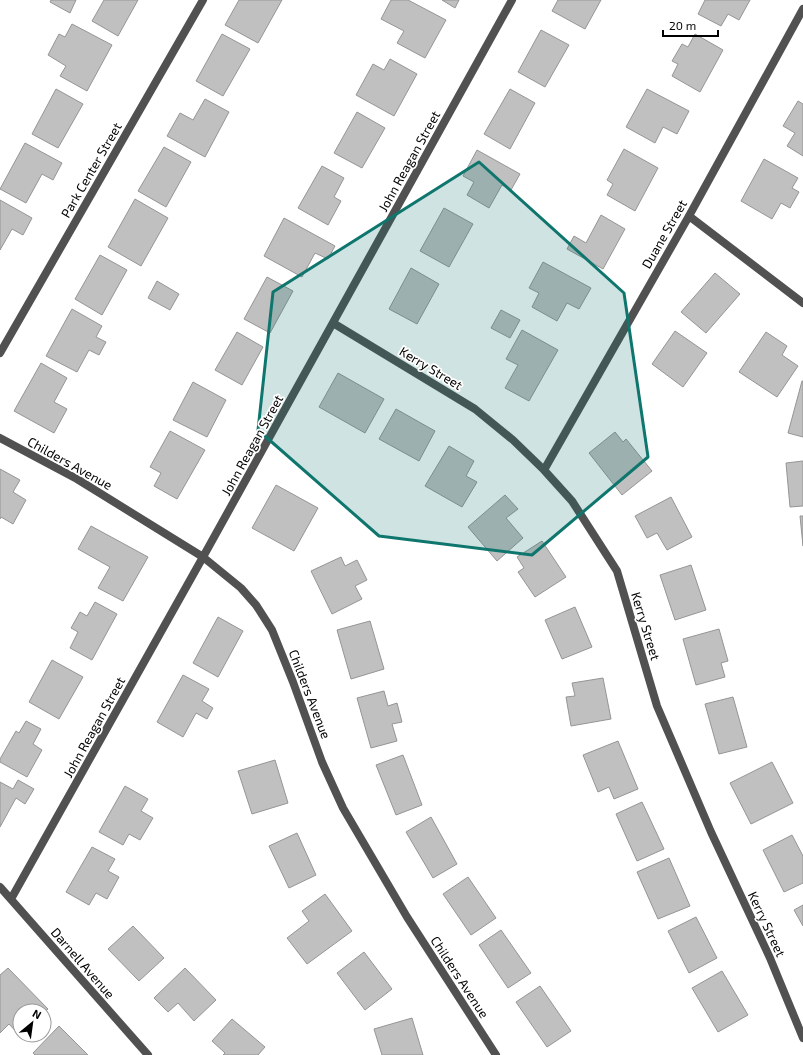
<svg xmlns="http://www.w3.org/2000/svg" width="803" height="1055" font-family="'Exo 2',sans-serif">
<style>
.building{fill:#c0c0c0;stroke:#959595}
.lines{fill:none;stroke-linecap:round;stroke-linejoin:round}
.minor{stroke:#515151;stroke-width:8}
.marked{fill:#0f766e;fill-opacity:0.2;stroke:#0f766e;stroke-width:3;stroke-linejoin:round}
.labels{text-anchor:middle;stroke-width:3.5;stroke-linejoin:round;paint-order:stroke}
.street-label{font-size:13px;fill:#000;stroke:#fff}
</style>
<rect width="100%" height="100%" fill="#fff"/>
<path class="building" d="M51,0H76L70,13L50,2Z
M104,0H138L118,36L92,21Z
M239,0H282L258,43L225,25Z
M391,0H408L446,20L425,58L397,43L404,31L381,19Z
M442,0H459L455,8Z
M558,0H601L585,29L552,11Z
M705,0H750L739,20L728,14L721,26L698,14Z
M72,24L112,45L87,91L60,76L66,66L48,55L59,34L65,37Z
M541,30L569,45L545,87L518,72Z
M222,34L250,49L223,96L196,81Z
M695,34L723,50L700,92L672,76L678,64L672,61L682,44L688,47Z
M390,59L417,74L394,116L356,95L373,64L384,70Z
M56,89L83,104L58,148L32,134Z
M510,89L535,103L510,149L484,134Z
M647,89L689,111L677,134L663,127L655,143L626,127Z
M205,99L229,112L205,157L167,136L180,113L193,120Z
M798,101L803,104V156L787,146L795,133L783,126Z
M357,112L385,128L362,168L334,153Z
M25,143L62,163L53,180L42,174L26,203L0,189Z
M164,147L191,162L166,207L138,191Z
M624,149L658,168L635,211L607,195L613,184L607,180Z
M477,150L520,174L511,190L502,185L489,208L467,195L474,182L463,176Z
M764,159L798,178L792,188L799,192L790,208L781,203L772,219L741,201Z
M322,166L344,178L334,197L341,201L328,225L298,208Z
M135,199L168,218L141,266L108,247Z
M0,200L32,218L23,235L12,229L0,250Z
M444,208L473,224L449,267L420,251Z
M601,215L625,229L603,269L567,249L574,236L586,243Z
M284,218L335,246L328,259L315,253L302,277L264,256Z
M100,255L127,270L102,315L75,299Z
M543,262L591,288L579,309L567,303L557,321L532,307L539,293L529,288Z
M411,268L439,284L417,324L389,309Z
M715,273L740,294L706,333L681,312Z
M267,277L293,291L270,333L244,319Z
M157,281L179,294L170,310L148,298Z
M72,309L102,326L96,337L106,342L99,355L89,350L77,372L46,356Z
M501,310L520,320L510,338L491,328Z
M522,330L558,350L529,401L505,388L518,365L506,359Z
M675,331L707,353L683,387L652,364Z
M237,332L263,347L242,385L215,370Z
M766,332L787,346L782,355L798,366L777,397L739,372Z
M41,363L67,378L54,402L67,409L54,433L14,411Z
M338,373L384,399L365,433L319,407Z
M802,381H803V437L788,433Z
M193,382L226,400L207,437L173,420Z
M396,409L435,431L419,461L379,439Z
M170,431L205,450L177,499L154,486L161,473L150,467Z
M615,432L623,442L626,439L652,471L622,495L589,453Z
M449,446L474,461L466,476L477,482L462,507L425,486Z
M803,461V506L790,507L786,463Z
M0,469L20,480L13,492L26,500L13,524L1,517L0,519Z
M276,485L318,508L294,551L252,528Z
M505,495L518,509L506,518L523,538L497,561L468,527Z
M671,497L692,537L667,550L657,533L647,538L635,516Z
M800,516H803V546Z
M91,526L148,557L123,601L98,588L110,567L78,549Z
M542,541L566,577L535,597L518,572L524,568L517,557Z
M341,557L345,566L357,560L367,580L355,586L362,599L332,614L311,571Z
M691,565L706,610L675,620L660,575Z
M95,602L117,614L92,660L70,648L78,632L71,628L80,612L87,616Z
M575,607L592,647L562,659L545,620Z
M218,617L243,631L218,677L193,663Z
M370,621L384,669L351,679L337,630Z
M719,629L728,661L721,663L725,677L696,685L683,639Z
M52,660L83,677L59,719L29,702Z
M183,675L209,689L202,701L213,708L207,719L196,713L183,737L157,722Z
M603,678L611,719L571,726L566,697L575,696L572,683Z
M384,691L388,706L397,703L402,722L392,724L397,741L371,748L357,698Z
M733,697L747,747L719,754L705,704Z
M26,721L41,729L33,744L42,750L27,777L0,762V759L16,731L19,733Z
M618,741L638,789L614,799L609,787L598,792L583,755Z
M403,755L422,805L396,815L376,765Z
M275,760L288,803L252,814L238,771Z
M772,762L793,803L751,824L730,783Z
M18,780L34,789L25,804L16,798L0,827V782L13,789Z
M125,786L148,799L141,811L153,818L140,840L129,834L123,845L99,832Z
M642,802L664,849L637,861L616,814Z
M431,817L457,864L433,878L406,832Z
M297,833L316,875L289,888L269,846Z
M792,835L803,856V883L784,892L763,850Z
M92,847L115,859L108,871L119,877L107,899L96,893L89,905L66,892Z
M669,858L690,906L658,919L637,872Z
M468,877L496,918L471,935L443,894Z
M325,894L352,931L307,964L287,938L309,921L302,911Z
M803,905V926L794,910Z
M696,917L717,958L689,973L668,931Z
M133,926L164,958L139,981L108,949Z
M501,930L531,973L508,988L479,945Z
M364,952L392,989L365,1010L337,973Z
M8,968L48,1009L44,1012V1011H20V1036L9,1024L0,1033V975Z
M185,968L216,1000L194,1021L178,1003L168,1012L154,998Z
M722,971L748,1015L718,1032L692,988Z
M540,986L571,1031L547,1047L516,1002Z
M412,1018L423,1055H382L374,1029Z
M232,1019L265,1047L258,1055H223L225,1053L212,1041Z
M59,1026L88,1055H35L33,1053Z"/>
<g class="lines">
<path class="minor" d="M689,216L803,303
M333,323L475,409L513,440L544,470L572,501L617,571L657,706L711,832L770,958L803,1038
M0,353L203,0
M0,438L77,479L203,557L241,588L256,605L272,630L293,682L322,762L343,808L407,917L496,1055
M544,470L689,216L803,9
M0,887L148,1055
M11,899L203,557L512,0"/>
</g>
<path class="marked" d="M479,162L624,293L648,457L532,555L379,536L258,430L273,292Z"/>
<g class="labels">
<g class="street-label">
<text transform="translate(409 161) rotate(-61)" y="5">John Reagan Street</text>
<text transform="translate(91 170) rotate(-60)" y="5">Park Center Street</text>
<text transform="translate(664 234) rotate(-60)" y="5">Duane Street</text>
<text transform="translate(431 368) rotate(31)" y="5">Kerry Street</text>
<text transform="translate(252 445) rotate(-61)" y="5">John Reagan Street</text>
<text transform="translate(70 463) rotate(29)" y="5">Childers Avenue</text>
<text transform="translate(646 626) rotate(73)" y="5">Kerry Street</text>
<text transform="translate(310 694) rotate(69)" y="5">Childers Avenue</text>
<text transform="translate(94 727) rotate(-61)" y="5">John Reagan Street</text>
<text transform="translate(767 924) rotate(65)" y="5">Kerry Street</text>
<text transform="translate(83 963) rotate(49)" y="5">Darnell Avenue</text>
<text transform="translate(460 977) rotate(57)" y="5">Childers Avenue</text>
</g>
</g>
<g transform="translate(32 1023) rotate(29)"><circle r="19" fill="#ffffff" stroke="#999999"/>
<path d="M0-3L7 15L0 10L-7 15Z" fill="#000000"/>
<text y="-6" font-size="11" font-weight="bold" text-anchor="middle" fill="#000000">N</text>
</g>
<path d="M663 30v6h55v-6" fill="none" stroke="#000000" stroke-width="2"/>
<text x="669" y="30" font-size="12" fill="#000000" stroke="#ffffff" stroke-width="3" paint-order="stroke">20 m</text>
</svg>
